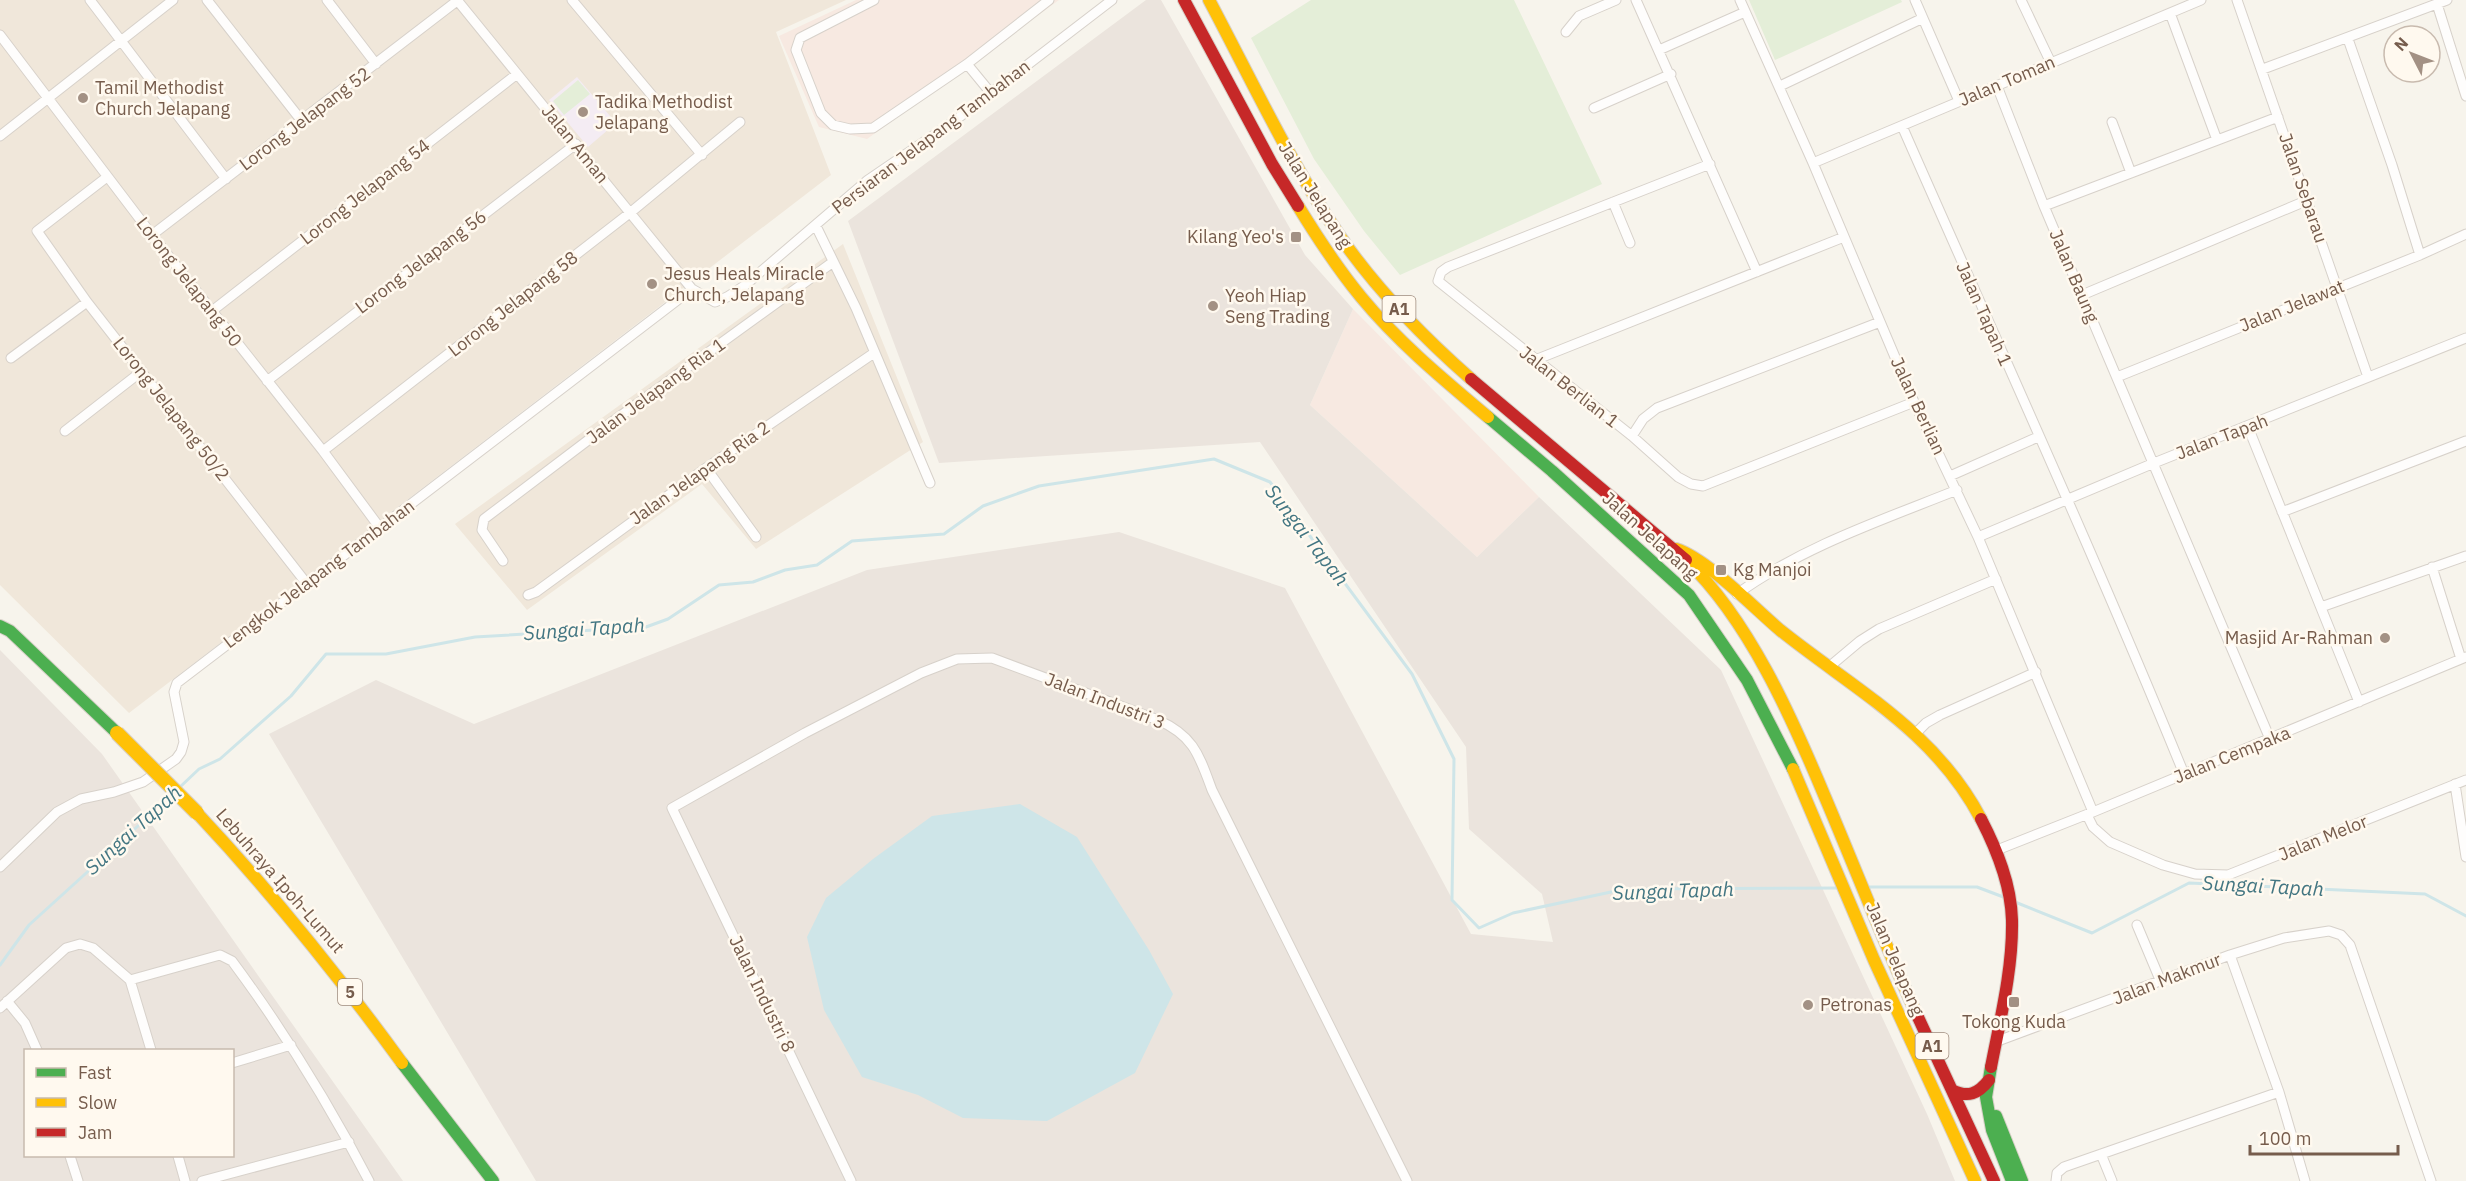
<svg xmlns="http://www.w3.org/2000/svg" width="2466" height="1181" font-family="'IBM Plex Sans',sans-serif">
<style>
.residential{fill:#f0e7da}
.commercial{fill:#f7e9e1}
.industrial{fill:#ebe4dd;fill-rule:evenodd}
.education{fill:#f4ecf3}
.green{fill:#e4eed8}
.water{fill:#cee5e8}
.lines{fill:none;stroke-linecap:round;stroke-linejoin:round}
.stream{stroke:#cee5e8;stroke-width:3}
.street-casing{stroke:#d7d1ca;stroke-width:11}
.fast-casing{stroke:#d7d0c8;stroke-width:14}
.slow-casing{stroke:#d7d0c8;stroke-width:14}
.jam-casing{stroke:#d7d0c8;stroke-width:14}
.street{stroke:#fefdfc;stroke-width:9}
.fast{stroke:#4caf50;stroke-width:12}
.slow{stroke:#ffc107;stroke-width:12}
.jam{stroke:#c62828;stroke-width:12}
.slow-bridge-casing{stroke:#d8d1ca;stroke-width:16;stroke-linecap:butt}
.slow-bridge{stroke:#ffc107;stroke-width:14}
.poi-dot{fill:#a39184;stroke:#fff9ef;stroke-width:2}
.labels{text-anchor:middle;stroke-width:5;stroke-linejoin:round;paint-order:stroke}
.shield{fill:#fff9ef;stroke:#9f8b7d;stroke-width:1.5}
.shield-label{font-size:16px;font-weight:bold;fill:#765c4c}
.street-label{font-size:18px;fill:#765c4c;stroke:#fff9ef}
.poi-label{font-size:18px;fill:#765c4c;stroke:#fff9ef;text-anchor:start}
.water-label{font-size:20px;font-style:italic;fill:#437682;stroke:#fff9ef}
</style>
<rect width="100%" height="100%" fill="#f7f4ec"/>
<path class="residential" d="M0,0H846L776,32L831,175L129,713L0,585Z
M843,244L923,442L756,549L702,484L527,610L455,524Z"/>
<path class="commercial" d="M856,0H1059L867,139L819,127L779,36Z
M1353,309L1539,497L1477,557L1310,405Z"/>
<path class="industrial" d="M1146,0H1161L1305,255L1353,309L1310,405L1477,557L1539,497L1721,670L1927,1114L1955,1181H536L269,734L376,680L474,724L867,570L1119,532L1285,588L1471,934L1553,942L1542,894L1469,829L1466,747L1260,442L939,463L848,221Z
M0,650L102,754L403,1181H0ZM26,1050H232V1156H26Z"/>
<path class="education" d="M577,77L616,123L588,147L549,100Z"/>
<path class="green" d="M1311,0H1514L1602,184L1400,275L1364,231L1314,159L1251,38Z
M1749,0H1901L1902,2L1775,60Z
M578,80L590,94L564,115L553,101Z"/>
<path class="water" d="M1020,804L1077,837L1149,950L1173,994L1135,1073L1047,1121L963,1118L918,1095L862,1077L824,1010L807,937L826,898L873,859L932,816Z"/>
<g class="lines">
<path class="stream" d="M180,787L199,769L220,759L291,696L326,654H386L475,637L646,627L668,619L719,585L753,582L785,570L817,565L852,541L944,534L983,506L1039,486L1214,459L1270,482L1412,674L1454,759L1452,900L1479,928L1513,913L1625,889L1840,888
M1868,887H1977L2006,898
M2015,902L2092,933L2189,883L2425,894L2466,916
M0,965L29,925L171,796"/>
<defs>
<path id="street" d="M90,0L226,179
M207,0L301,120
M327,0L376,64
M457,0L692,289L715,302L727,297L744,286L868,180L953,122L1112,0
M572,0L702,155
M874,0L800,38L796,50L821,113L833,125L850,129L873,128L967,64L1049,0
M1636,0L1757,272
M1740,0L1813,163L1914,402L1978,537L2093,812
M1915,0L1959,101
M2021,0L2051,63
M2237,0L2368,377
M2437,4L2466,96
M2170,13L2217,140
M1566,32L1579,16L1616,0
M0,35L152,235L323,451L380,528
M2348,39L2392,165L2420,255
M1659,50L1745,12
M967,64L990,92
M2263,69L2447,0
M1780,86L1921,19
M1997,86L2044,206L2270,739
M1594,108L1671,74
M2112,122L2131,173
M1902,126C1997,342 2095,556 2184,774
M0,136L173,0
M1813,163L2201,0
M1710,164L1448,267L1441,272L1438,281L1632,436L1678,477L1691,484L1703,486L1914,402
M107,177L37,231L87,302L307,584
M1613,202L1630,243
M2044,206L2278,117
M816,226L856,308L930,483
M152,235L457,1
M2082,295L2308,200
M212,311L517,74
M11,358L87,302
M1535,360L1844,237
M2117,377L2420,255L2466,234
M267,381L576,144
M2248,427L2359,702
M65,431L142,371
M1632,436L1643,419L1657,408L1880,322
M323,451L631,212L740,122
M706,468L756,537
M1950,476L2038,437
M2282,512L2466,441
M1978,537L2154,463L2466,338
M503,561L482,530L484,519L612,422L833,262
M2432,567L2461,659
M1737,594C1802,547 1882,520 1957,490
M528,595L536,592L706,468L874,353
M2321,607L2466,556
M1829,667L1860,641L1879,629L1996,579
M1916,733L1926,723L1940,715L2036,672
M2455,784L2466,857
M2087,815L2093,827L2110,842L2163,865L2195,874L2228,875L2466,780
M1997,850L2093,812L2466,657
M0,867L57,812L81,799L114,792L143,782L176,759L181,752L184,742L174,692L177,683L692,289
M2137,925L2161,982
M2230,955L2279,1092L2305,1181
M130,980L220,955L232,961C284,1031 329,1104 369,1181
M7,1001L25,1023L37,1050
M0,1008L66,948L80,944L93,948L130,980L151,1050
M1995,1042L2230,955L2284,938L2329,931L2341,935L2350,945L2431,1181
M232,1063L291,1045
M2101,1154L2112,1181
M70,1156L78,1181
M178,1156L185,1181
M202,1181L349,1142
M851,1181L672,808L805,733L921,673L957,659L992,658L1158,720C1194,736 1199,755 1212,790L1407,1181
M2056,1181L2057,1173L2064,1167L2279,1092"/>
<path id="fast" d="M1488,417L1552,471L1689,595L1747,680L1793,769
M0,626L10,631L117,733
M402,1063L493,1181
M1991,1067L1986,1097L1992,1130L2012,1181
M1996,1116L2022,1181"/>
<path id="slow" d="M1209,0C1251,79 1289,161 1339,235C1376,289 1422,336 1471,379
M1298,206C1317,237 1338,269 1361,297C1398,342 1444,380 1488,417
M1676,549C1707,559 1753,607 1780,630C1855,690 1935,731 1981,819
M1686,560C1749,620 1792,718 1825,797C1856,870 1884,943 1917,1015
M1793,769L1874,960L1975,1181
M197,813C271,892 338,975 402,1063"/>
<path id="jam" d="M1184,0L1272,164L1298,206
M1471,379L1686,560
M1981,819C1997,850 2011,884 2012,920C2013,969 2000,1020 1991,1067
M1917,1015L1994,1181
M1952,1090C1968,1098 1978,1094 1989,1080"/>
</defs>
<use href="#street" class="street-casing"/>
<use href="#fast" class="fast-casing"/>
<use href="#slow" class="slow-casing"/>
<use href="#jam" class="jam-casing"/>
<use href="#street" class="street"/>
<use href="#fast" class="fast"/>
<use href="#slow" class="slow"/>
<use href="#jam" class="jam"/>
<defs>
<path id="slow-bridge" d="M117,733L197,813"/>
</defs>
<use href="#slow-bridge" class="slow-bridge-casing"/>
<use href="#slow-bridge" class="slow-bridge"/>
</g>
<g class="poi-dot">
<circle cx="83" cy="98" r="6"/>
<circle cx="583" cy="112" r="6"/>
<rect x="1290" y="231" width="12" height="12" rx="3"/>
<circle cx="652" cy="284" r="6"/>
<circle cx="1213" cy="306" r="6"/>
<rect x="1715" y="564" width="12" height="12" rx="3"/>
<circle cx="2385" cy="638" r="6"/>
<rect x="2008" y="996" width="12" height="12" rx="3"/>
<circle cx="1808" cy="1005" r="6"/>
</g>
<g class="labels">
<g class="shield">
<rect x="1382.5" y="296" width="33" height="26" rx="4.5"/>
<rect x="338" y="979" width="24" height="26" rx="4.5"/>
<rect x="1915.5" y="1033" width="33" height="26" rx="4.5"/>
</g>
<g class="shield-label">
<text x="1399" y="315">A1</text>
<text x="350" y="998">5</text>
<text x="1932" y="1052">A1</text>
</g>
<g class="street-label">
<text transform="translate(2007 81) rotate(-23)" y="6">Jalan Toman</text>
<text transform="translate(305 119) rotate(-37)" y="6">Lorong Jelapang 52</text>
<text transform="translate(931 137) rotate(-37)" y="6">Persiaran Jelapang Tambahan</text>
<text transform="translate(575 144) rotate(51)" y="6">Jalan Aman</text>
<text transform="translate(2303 188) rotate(71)" y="6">Jalan Sebarau</text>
<text transform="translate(365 192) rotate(-38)" y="6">Lorong Jelapang 54</text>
<text transform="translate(1315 195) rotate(58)" y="6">Jalan Jelapang</text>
<text transform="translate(421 262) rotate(-37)" y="6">Lorong Jelapang 56</text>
<text transform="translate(2074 276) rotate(67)" y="6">Jalan Baung</text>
<text transform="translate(189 282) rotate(52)" y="6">Lorong Jelapang 50</text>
<text transform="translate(513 304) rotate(-38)" y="6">Lorong Jelapang 58</text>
<text transform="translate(2292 306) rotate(-22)" y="6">Jalan Jelawat</text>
<text transform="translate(1984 314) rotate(66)" y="6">Jalan Tapah 1</text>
<text transform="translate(1569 387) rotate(38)" y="6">Jalan Berlian 1</text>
<text transform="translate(656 391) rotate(-36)" y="6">Jalan Jelapang Ria 1</text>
<text transform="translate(1918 406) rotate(65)" y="6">Jalan Berlian</text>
<text transform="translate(171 409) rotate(52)" y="6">Lorong Jelapang 50/2</text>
<text transform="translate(2222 437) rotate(-21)" y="6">Jalan Tapah</text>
<text transform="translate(700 473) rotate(-35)" y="6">Jalan Jelapang Ria 2</text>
<text transform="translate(1650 536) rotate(42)" y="6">Jalan Jelapang</text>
<text transform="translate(319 574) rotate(-37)" y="6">Lengkok Jelapang Tambahan</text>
<text transform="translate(1105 701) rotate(21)" y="6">Jalan Industri 3</text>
<text transform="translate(2232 755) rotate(-22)" y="6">Jalan Cempaka</text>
<text transform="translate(2323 838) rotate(-22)" y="6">Jalan Melor</text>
<text transform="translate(280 881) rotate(49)" y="6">Lebuhraya Ipoh-Lumut</text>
<text transform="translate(1895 959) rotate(67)" y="6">Jalan Jelapang</text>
<text transform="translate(2167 979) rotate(-21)" y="6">Jalan Makmur</text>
<text transform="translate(762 994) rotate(64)" y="6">Jalan Industri 8</text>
</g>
<g class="poi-label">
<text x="95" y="94">Tamil Methodist<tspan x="95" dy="21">Church Jelapang</tspan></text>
<text x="595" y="108">Tadika Methodist<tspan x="595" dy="21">Jelapang</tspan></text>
<text x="1284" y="243" text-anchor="end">Kilang Yeo's</text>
<text x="664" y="280">Jesus Heals Miracle<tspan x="664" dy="21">Church, Jelapang</tspan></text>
<text x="1225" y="302">Yeoh Hiap<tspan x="1225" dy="21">Seng Trading</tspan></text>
<text x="1733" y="576">Kg Manjoi</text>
<text x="2373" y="644" text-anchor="end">Masjid Ar-Rahman</text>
<text x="1820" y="1011">Petronas</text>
<text x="2014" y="1028" text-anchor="middle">Tokong Kuda</text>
</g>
<g class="water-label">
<text transform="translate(1307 535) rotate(52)" y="7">Sungai Tapah</text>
<text transform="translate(584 629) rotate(-4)" y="7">Sungai Tapah</text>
<text transform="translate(133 830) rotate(-42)" y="7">Sungai Tapah</text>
<text transform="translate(2263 886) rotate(3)" y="7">Sungai Tapah</text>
<text transform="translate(1673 891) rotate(-2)" y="7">Sungai Tapah</text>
</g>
</g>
<rect x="24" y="1049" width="210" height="108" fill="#fff9ef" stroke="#c8baae" stroke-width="1.5"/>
<rect x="36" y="1068" width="30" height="9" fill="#4caf50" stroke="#c8baae" stroke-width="1.5"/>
<text x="78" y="1079" font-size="18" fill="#765c4c">Fast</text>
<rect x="36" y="1098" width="30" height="9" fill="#ffc107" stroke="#c8baae" stroke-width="1.5"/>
<text x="78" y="1109" font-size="18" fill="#765c4c">Slow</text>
<rect x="36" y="1128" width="30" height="9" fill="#c62828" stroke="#c8baae" stroke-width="1.5"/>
<text x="78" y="1139" font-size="18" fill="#765c4c">Jam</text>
<g transform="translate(2412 54) rotate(312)"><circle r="28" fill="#fff9ef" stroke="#c8baae" stroke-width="1.5"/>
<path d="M0-4.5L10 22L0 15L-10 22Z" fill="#a39184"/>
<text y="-9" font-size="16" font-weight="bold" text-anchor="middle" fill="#765c4c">N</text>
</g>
<path d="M2250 1145v9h148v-9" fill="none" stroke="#765c4c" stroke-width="3"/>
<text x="2259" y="1145" font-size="18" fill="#765c4c" stroke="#fff9ef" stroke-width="4.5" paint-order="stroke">100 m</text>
</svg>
